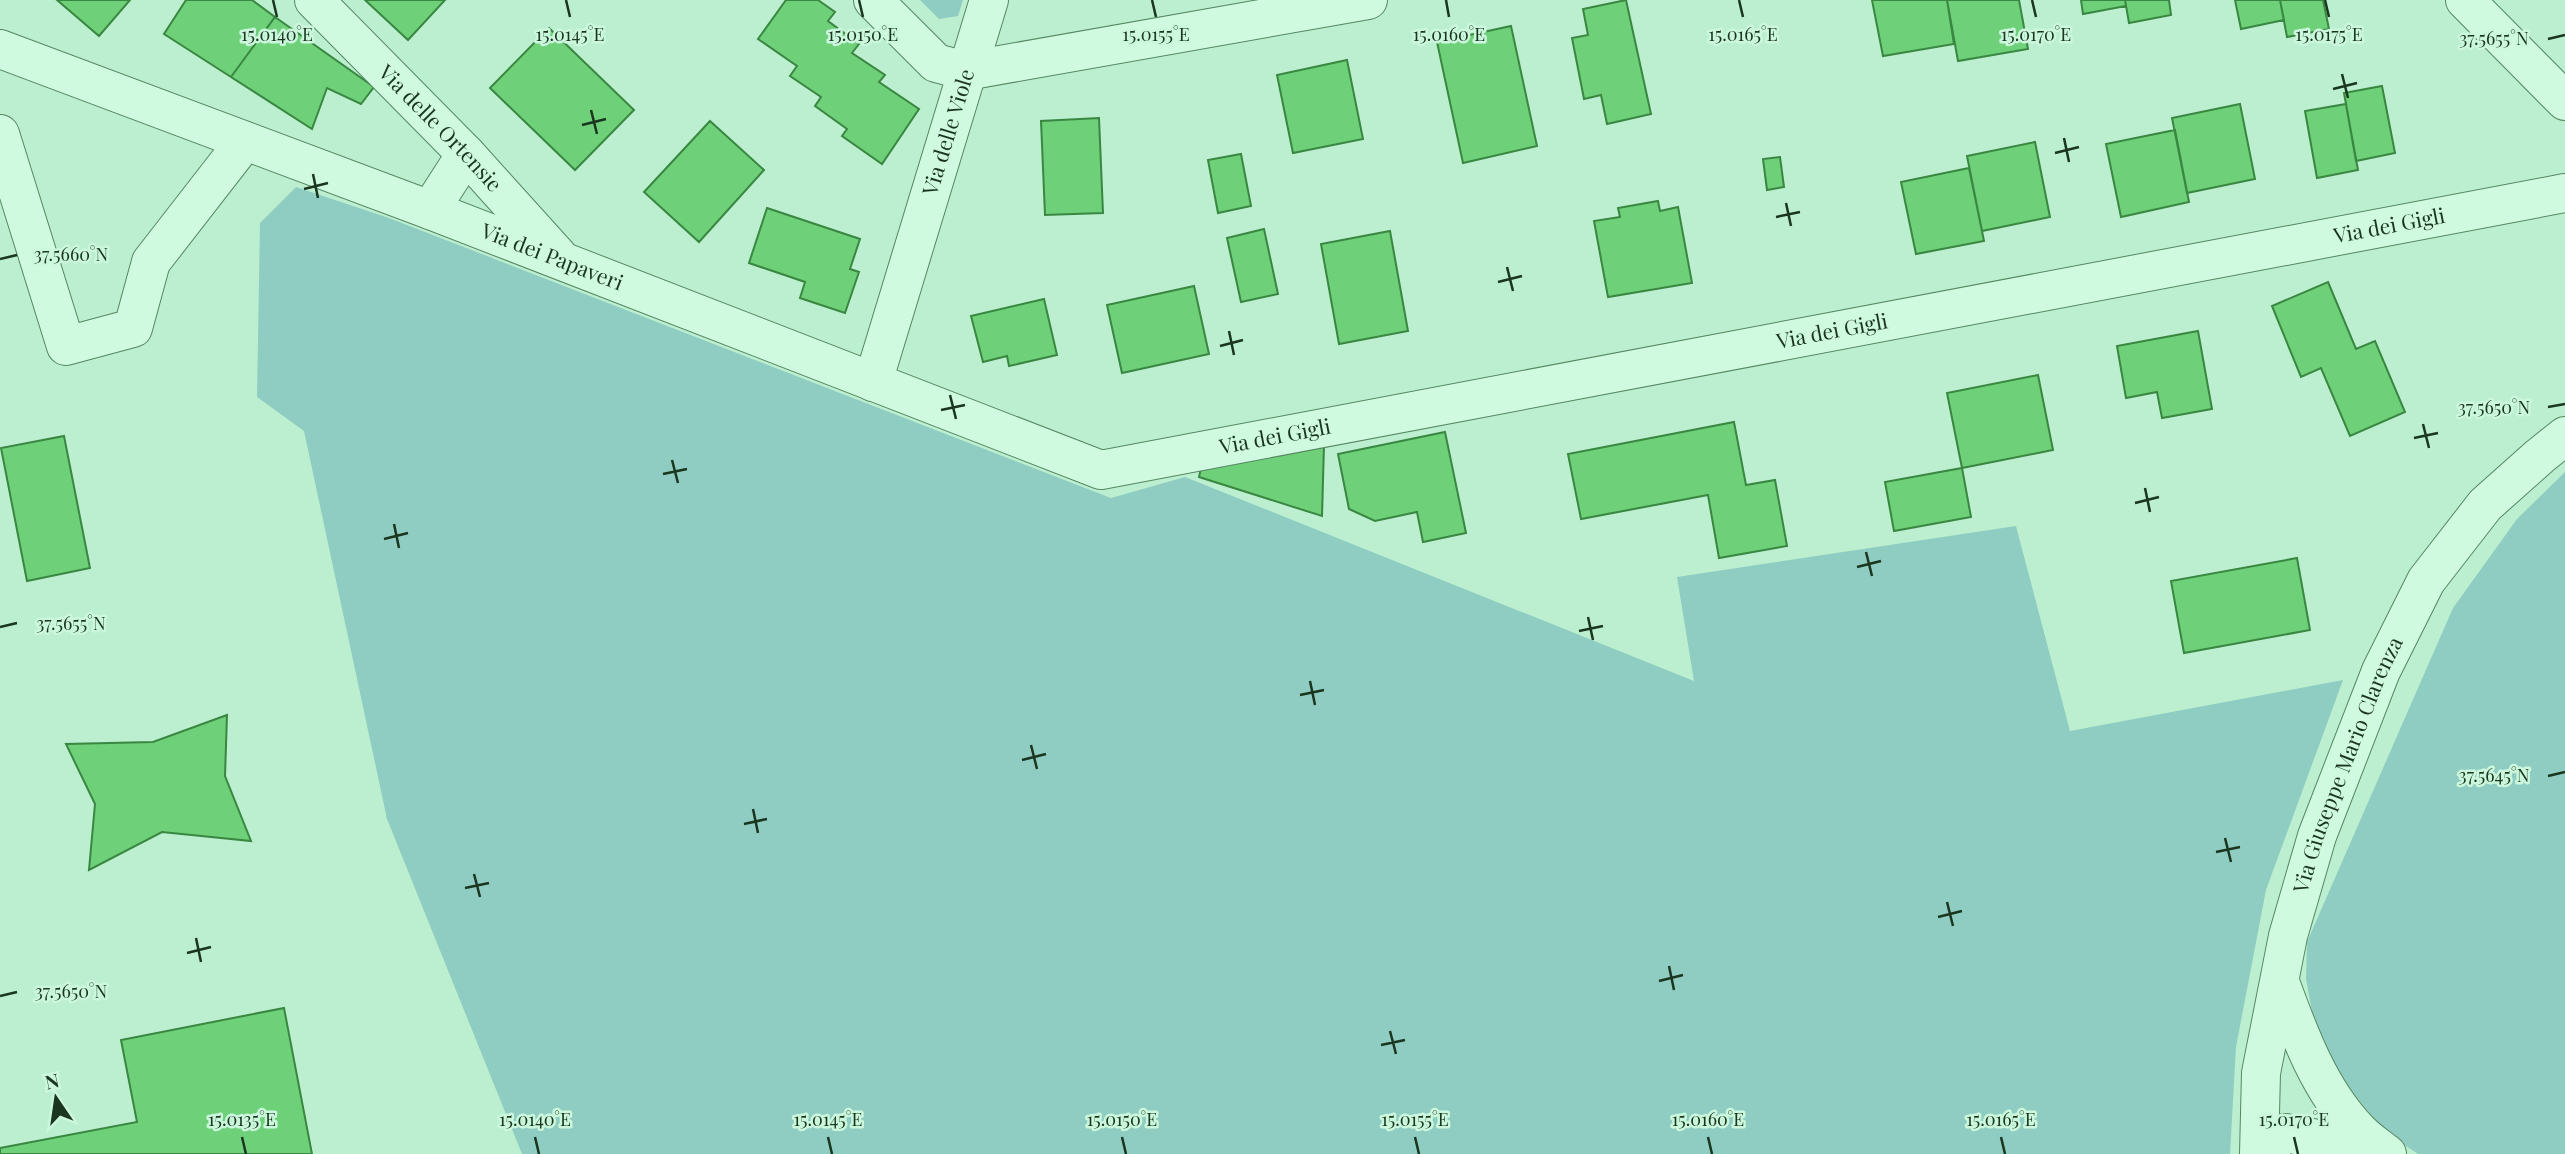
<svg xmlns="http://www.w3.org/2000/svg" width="2565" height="1154" font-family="'Playfair Display',serif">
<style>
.green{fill:#8fcdc2}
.building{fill:#6fd07a;stroke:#398741;stroke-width:2}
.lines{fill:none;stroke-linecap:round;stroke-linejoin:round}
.street-casing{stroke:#558760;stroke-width:40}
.street{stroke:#cffae0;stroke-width:38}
.ticks{fill:none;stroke:#1a361f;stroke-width:2.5}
.labels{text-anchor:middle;stroke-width:5;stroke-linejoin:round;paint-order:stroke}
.street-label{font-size:21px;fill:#1a361f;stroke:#cbf7dd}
.ticks-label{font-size:18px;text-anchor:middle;fill:#1a361f;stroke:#cbf7dd;stroke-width:5;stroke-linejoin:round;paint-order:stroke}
</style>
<rect width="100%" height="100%" fill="#bbefd0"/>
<path class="green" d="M920,0H963L958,16L939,19Z
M296,187L389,218L1111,498L1185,477L1694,681L1677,577L2016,526L2070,731L2343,680L2266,890L2236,1047L2230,1154H522L387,819L304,431L257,397L260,223Z
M2565,472V1154H2418L2385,1132L2341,1078L2315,1028L2306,979L2307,942L2453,608L2517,519Z"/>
<path class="building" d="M57,0H130L99,36Z
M186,0H252L275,17L231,77L164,34Z
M365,0H445L408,40Z
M786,0H818L835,12L828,21L859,44L852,53L885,75L879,82L919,109L882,164L842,136L847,129L815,106L821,97L790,76L797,66L758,39Z
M1626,0L1651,114L1607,124L1601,95L1584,99L1572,38L1588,35L1583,9Z
M1872,0H1947L1954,44L1883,56Z
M1947,0H2019L2028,49L1958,61Z
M2081,0H2125L2126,6L2083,14Z
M2125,0H2169L2171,15L2129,23Z
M2235,0H2280L2284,20L2241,29Z
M2280,0H2323L2329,29L2287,37Z
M275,17L374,87L361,104L327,88L312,129L231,77Z
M1511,26L1537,146L1463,163L1437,42Z
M549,28L634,110L575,170L490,88Z
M1347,60L1363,139L1293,153L1277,75Z
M2382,86L2395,153L2356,161L2344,93Z
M2240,104L2255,179L2187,193L2172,118Z
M2346,104L2358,170L2317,178L2305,111Z
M1099,118L1103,213L1045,215L1041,121Z
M710,121L764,170L699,242L644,192Z
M2175,130L2189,202L2121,217L2106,144Z
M2035,142L2050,217L1982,231L1967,156Z
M1241,154L1251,206L1218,213L1208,160Z
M1780,157L1784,187L1767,190L1763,159Z
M1969,168L1984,241L1916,254L1901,182Z
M1658,201L1660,211L1678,207L1692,283L1608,297L1594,221L1620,217L1618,208Z
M767,208L860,239L850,269L859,272L845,313L800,298L805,282L749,263Z
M1264,229L1278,294L1241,302L1227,238Z
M1390,231L1408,331L1339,344L1321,244Z
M2328,282L2356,349L2375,341L2405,412L2350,436L2321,368L2301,377L2272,306Z
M1194,286L1209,354L1122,373L1107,305Z
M1044,299L1057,355L1009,366L1007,356L983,362L971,316Z
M2198,331L2212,409L2162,418L2157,392L2126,398L2117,346Z
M2038,375L2053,450L1962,468L1947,393Z
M1734,422L1746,485L1775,480L1787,546L1719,558L1708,495L1581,519L1568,454Z
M1445,432L1466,533L1423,542L1417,512L1375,521L1349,509L1338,454Z
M64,436L90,568L27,581L1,448Z
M1324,445L1322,516L1199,477L1201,468Z
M1962,468L1971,517L1894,531L1885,482Z
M2297,558L2310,630L2184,653L2171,581Z
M227,715L225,776L251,841L162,832L89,870L95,804L66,744L153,742Z
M284,1008L312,1154H0V1148L137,1122L121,1040Z"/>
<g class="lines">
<defs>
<g id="street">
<path id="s1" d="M314,0L466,154L558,256"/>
<path d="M873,0L936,63L966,71L1368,0"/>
<path d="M2465,0L2565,101"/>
<path id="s2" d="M0,49L430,210L1101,470L2565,193"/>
<path d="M0,134L66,346L133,328L151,262L245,141"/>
<path d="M430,210L466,154"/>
<path id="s3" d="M873,382L989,0"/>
<path d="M2280,982C2299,1034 2319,1089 2358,1130C2366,1139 2377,1146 2387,1154"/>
<path id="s4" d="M2259,1154L2261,1073L2288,936L2317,836L2381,671L2426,581L2485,505L2540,456L2565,436"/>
<path d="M2271,1154L2260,1139L2285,1133L2328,1141L2365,1154"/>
</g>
</defs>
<use href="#street" class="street-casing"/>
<use href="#street" class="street"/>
</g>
<path class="ticks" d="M273,0L277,17M566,0L570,17M859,0L863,17M1152,0L1156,17M1446,0L1449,17M1739,0L1743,17M2032,0L2036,17M2325,0L2329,17M2548,39L2565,35M2342,74L2348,98M2333,89L2357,83M591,110L597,134M582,125L606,119M2064,138L2069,162M2055,153L2079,147M313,174L318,198M304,189L328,183M1786,203L1791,226M1776,217L1800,212M0,259L17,255M1507,267L1513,291M1498,282L1522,276M1229,331L1234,355M1220,346L1243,340M950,395L956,419M2548,407L2565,404M941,410L965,405M2423,424L2429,448M2414,438L2438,433M672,460L678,483M663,474L687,469M2145,488L2150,512M2135,503L2159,497M394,524L399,548M384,539L408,533M1866,552L1872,576M1857,567L1881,561M1588,617L1593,640M0,627L17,623M1579,631L1603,626M1310,681L1315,705M1300,695L1324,690M1031,745L1037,769M1022,760L1046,754M2548,776L2565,772M753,809L758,833M744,824L767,819M2225,838L2231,862M2216,852L2240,847M474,874L480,897M465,888L489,883M1947,902L1953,926M1938,917L1962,911M196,938L201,962M187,953L211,947M1669,966L1674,990M1659,981L1683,975M0,996L17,992M1390,1031L1396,1054M1381,1045L1405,1040M242,1137L246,1154M535,1137L539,1154M828,1137L832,1154M1122,1137L1126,1154M1415,1137L1419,1154M1708,1137L1712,1154M2001,1137L2005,1154M2294,1137L2298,1154"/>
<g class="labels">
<g class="street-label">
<text dy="7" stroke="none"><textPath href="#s1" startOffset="180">Via delle Ortensie</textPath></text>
<text dy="7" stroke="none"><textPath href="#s3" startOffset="261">Via delle Viole</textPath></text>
<text dy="7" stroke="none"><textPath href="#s2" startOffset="2490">Via dei Gigli</textPath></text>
<text dy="7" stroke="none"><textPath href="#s2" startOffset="590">Via dei Papaveri</textPath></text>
<text dy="7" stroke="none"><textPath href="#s2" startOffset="1923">Via dei Gigli</textPath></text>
<text dy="7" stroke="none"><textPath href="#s2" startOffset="1356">Via dei Gigli</textPath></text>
<text dy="7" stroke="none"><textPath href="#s4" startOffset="402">Via Giuseppe Mario Clarenza</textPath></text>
</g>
</g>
<g class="ticks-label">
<text x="277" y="41">15.0140°E</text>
<text x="570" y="41">15.0145°E</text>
<text x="863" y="41">15.0150°E</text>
<text x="1156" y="41">15.0155°E</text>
<text x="1449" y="41">15.0160°E</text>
<text x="1743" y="41">15.0165°E</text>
<text x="2036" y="41">15.0170°E</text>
<text x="2329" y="41">15.0175°E</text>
<text x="2494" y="45">37.5655°N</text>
<text x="71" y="261">37.5660°N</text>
<text x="2494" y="414">37.5650°N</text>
<text x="71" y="630">37.5655°N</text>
<text x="2494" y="782">37.5645°N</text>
<text x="71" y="998">37.5650°N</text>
<text x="242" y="1126">15.0135°E</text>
<text x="535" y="1126">15.0140°E</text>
<text x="828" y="1126">15.0145°E</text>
<text x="1122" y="1126">15.0150°E</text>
<text x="1415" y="1126">15.0155°E</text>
<text x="1708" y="1126">15.0160°E</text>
<text x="2001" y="1126">15.0165°E</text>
<text x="2294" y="1126">15.0170°E</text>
</g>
<g transform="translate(56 1098) rotate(347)" stroke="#cbf7dd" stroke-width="5" paint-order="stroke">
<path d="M0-5L12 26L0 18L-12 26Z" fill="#1a361f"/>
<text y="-10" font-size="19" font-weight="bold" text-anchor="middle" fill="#1a361f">N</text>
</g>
</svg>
